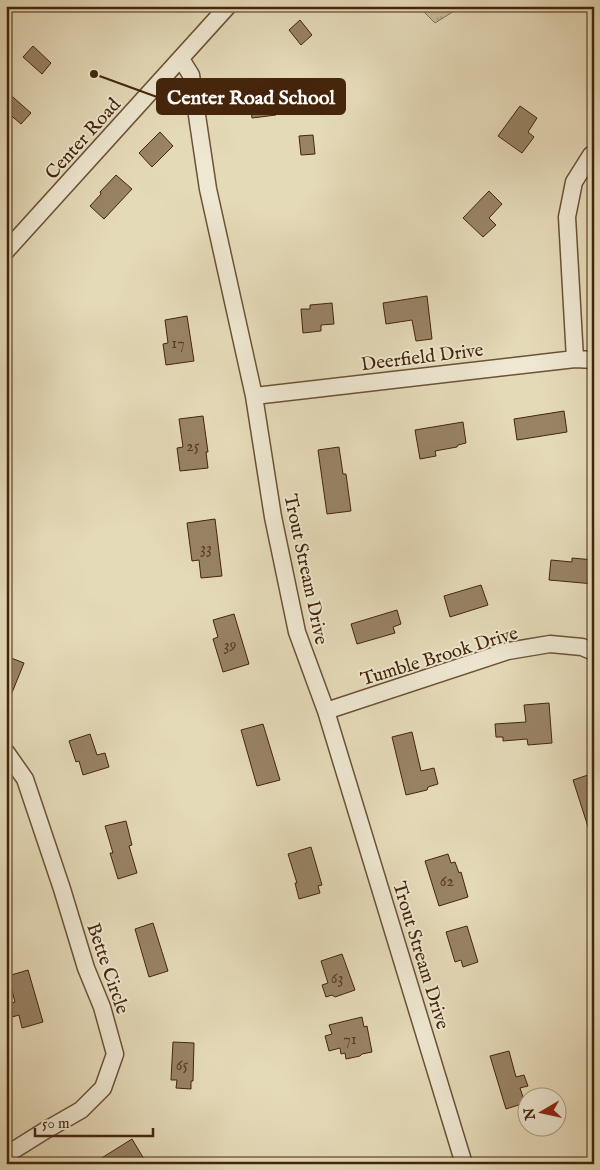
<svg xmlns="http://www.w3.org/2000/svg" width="600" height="1170" font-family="'IM FELL English',serif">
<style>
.park{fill:url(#park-tufts);stroke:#877053}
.building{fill:#988365;stroke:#44250b}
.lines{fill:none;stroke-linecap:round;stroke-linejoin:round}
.minor-casing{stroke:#6c5236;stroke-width:19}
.minor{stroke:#eee7d1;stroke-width:16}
.labels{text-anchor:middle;stroke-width:4;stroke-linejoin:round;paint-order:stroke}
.number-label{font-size:16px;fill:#593c22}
.street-label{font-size:19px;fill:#44250b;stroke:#eee7d1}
.leader{fill:none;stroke:#44250b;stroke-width:2}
.callout-dot{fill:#44250b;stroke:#eee7d1;stroke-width:2}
.callout{fill:#44250b;stroke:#44250b;stroke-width:2}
.callout-label{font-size:20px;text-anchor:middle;font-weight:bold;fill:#fff}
</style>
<defs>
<pattern id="park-tufts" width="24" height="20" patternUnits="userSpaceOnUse" patternTransform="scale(1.25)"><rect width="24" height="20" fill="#cabb9b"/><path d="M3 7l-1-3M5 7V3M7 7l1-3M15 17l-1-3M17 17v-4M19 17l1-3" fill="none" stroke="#a6987d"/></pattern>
</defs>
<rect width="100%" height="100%" fill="#e5dab8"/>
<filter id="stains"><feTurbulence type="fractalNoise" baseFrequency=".004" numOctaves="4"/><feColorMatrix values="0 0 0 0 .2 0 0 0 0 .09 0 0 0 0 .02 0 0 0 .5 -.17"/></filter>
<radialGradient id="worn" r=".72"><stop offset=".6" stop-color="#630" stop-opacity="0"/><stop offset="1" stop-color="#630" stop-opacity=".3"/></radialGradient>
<path class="park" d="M418,6H462L435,23Z"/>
<path class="building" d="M300,20L312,35L301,45L289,30Z
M33,46L51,63L42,74L23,57Z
M272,81L276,115L252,118L248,84Z
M6,91L31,113L21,124L6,111Z
M520,106L537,118L528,132L534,137L522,153L498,136Z
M160,132L173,146L152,167L139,153Z
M313,135L315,154L301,155L299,136Z
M116,175L132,189L104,219L90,206L101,194L100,192Z
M489,191L502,204L489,218L496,225L483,237L463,218Z
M427,296L432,339L416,341L412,320L386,324L383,303Z
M332,303L334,324L321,325V331L303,333L301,309H310V305Z
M187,316L194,361L166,365L163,344L168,343L165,320Z
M564,411L567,432L517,440L514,419Z
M203,416L208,452H206L208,468L180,471L177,448L183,447L179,419Z
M463,422L466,443L458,445L457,447L435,451L436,456L420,459L415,430Z
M339,447L343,474H346L351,511L327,514L318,450Z
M215,519L222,576L201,578L199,560L192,561L187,523Z
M572,558L594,560V584L549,580L551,560L572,562Z
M481,585L488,605L450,617L444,596Z
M397,610L401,624L393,627L395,633L357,644L351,624Z
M234,614L249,664L223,672L213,639L218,637L213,620Z
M6,656L24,663L7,705H6Z
M549,703L552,743L528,745L527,739L503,741V737H496L495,724L526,722L524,705Z
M263,724L280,780L257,786L241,730Z
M412,732L421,771L434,768L438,784L428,787L427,790L406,795L392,737Z
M90,734L97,755L105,753L109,767L83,775L79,761L76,762L69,741Z
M594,773V835L591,836L573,780Z
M126,821L132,845L129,846L137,873L118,879L110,853H113L105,826Z
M311,847L322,885L318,886L320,893L299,899L295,883H297L288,854Z
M448,854L451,863L455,862L459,873L461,872L468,897L439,906L425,861Z
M153,923L168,971L149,977L135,929Z
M467,926L478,962L463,967L461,960L455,962L446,932Z
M342,954L355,990L335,997L332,995L326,997L322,985L328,983L321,961Z
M28,970L43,1022L22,1028L19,1015L12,1017L8,1004L15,1002L8,976Z
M362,1017L364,1027L367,1026L372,1052L362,1054L360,1056L346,1059L345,1053L341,1054L340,1048L329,1051L325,1036L332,1034L329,1025Z
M173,1042L194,1043L193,1081H191V1089L176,1088L177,1080H171Z
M509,1051L516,1077L524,1075L528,1086L520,1088L525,1103L506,1109L490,1056Z
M132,1139L147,1164H92Z"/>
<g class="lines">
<defs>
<path id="minor" d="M181,59L191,75L208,189L254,396L273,517L297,632L326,711L464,1164
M6,251L228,6
M575,359L567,217L574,182L591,155L594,154
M254,396L575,359L594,360
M326,711L508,651L550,644L582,647L594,652
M6,752L25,779L62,889L86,968L102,1007L115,1054L103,1088L81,1110L46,1130L6,1155"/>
</defs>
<use href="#minor" class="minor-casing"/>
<use href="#minor" class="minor"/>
</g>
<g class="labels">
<g class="number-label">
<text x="178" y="348">17</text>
<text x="193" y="451">25</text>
<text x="206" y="553">33</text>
<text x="230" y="650">39</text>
<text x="447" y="886">62</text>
<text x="337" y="983">63</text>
<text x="350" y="1044">71</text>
<text x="182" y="1070">65</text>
</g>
<g class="street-label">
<text transform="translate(82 138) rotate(-48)" y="7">Center Road</text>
<text transform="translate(422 356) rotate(-7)" y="7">Deerfield Drive</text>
<text transform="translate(307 569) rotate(78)" y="7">Trout Stream Drive</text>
<text transform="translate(439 655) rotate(-17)" y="7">Tumble Brook Drive</text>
<text transform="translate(422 955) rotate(73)" y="7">Trout Stream Drive</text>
<text transform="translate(109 968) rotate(71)" y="7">Bette Circle</text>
</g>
</g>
<path class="leader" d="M94 74L157 97"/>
<circle class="callout-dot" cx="94" cy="74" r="5"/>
<rect class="callout" x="157" y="79" width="188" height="35" rx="5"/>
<g class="callout-label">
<text x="251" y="104">Center Road School</text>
</g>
<rect width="600" height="1170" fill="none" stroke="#e5dab8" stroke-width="25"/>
<rect x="8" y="8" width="585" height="1155" fill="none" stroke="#44250b" stroke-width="2.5"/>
<rect x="12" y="12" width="575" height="1145" fill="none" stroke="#44250b"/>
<g transform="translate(542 1112) rotate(261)"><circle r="24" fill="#eee7d1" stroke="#aa9982"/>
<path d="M0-4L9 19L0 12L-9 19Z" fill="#8f2418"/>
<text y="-8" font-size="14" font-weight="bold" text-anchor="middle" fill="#44250b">N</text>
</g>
<path d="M35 1128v8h118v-8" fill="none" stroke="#44250b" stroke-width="2.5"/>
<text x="42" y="1128" font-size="15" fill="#44250b" stroke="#eee7d1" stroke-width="4" paint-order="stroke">50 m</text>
<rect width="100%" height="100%" filter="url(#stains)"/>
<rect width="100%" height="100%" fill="url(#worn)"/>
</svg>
